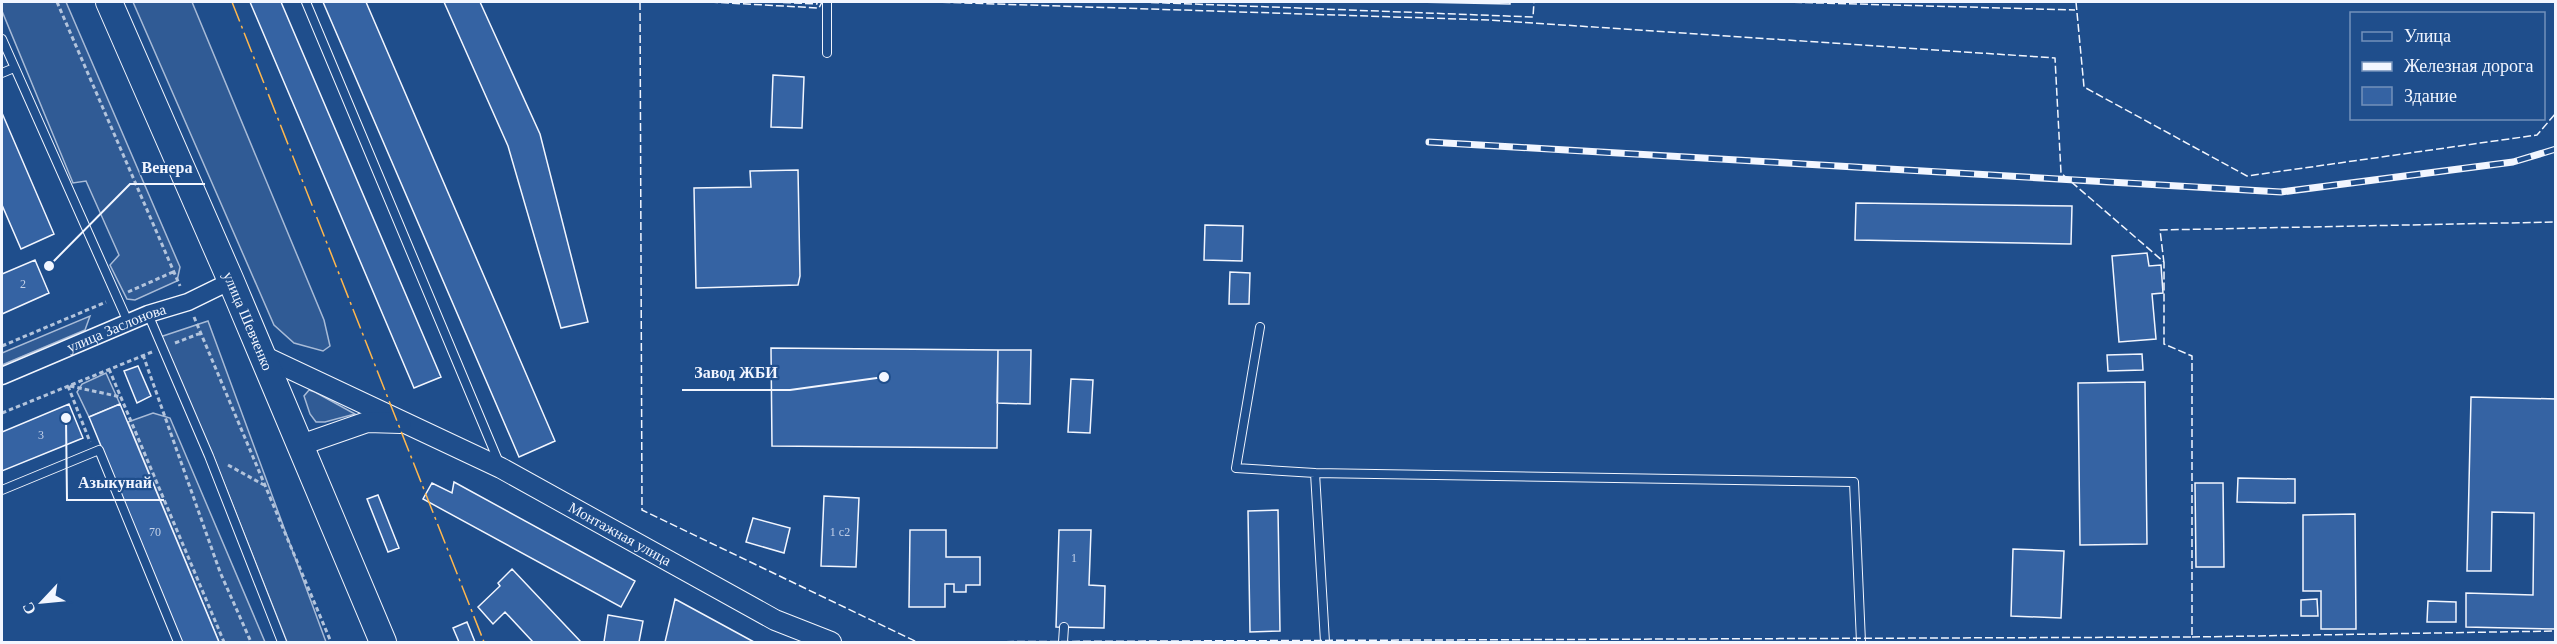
<svg xmlns="http://www.w3.org/2000/svg" width="2557" height="644" font-family="Georgia,serif">
<style>
.built{fill:#305b95;stroke:#a8bbd7;stroke-width:1.5}
.building{fill:#3563a3;stroke:#f2f6ff;stroke-width:1.5}
.lines{fill:none;stroke-linecap:round;stroke-linejoin:round}
.service-casing{stroke:#f2f6ff;stroke-width:10}
.minor-casing{stroke:#f2f6ff;stroke-width:19}
.tertiary-casing{stroke:#f2f6ff;stroke-width:22}
.primary-casing{stroke:#f2f6ff;stroke-width:28}
.path{stroke:#b3c4dc;stroke-width:3;stroke-dasharray:4.5 3;stroke-linecap:butt}
.service{stroke:#1f4e8c;stroke-width:8}
.minor{stroke:#1f4e8c;stroke-width:16}
.tertiary{stroke:#1f4e8c;stroke-width:20}
.primary{stroke:#1f4e8c;stroke-width:26}
.rail-casing{stroke:#f2f6ff;stroke-width:7}
.rail{stroke:#1f4e8c;stroke-width:4.5;stroke-dasharray:14;stroke-linecap:butt}
.fence{stroke:#f2f6ff;stroke-width:1.5;stroke-dasharray:8 3;stroke-linecap:butt}
.power{stroke:#ffb74d;stroke-width:1.5;stroke-dasharray:21 4.5 3 4.5;stroke-linecap:butt}
.labels{text-anchor:middle;stroke-width:4.5;stroke-linejoin:round;paint-order:stroke}
.number-label{font-size:12px;fill:#c3d1e8}
.street-label{font-size:15px;fill:#f2f6ff;stroke:#1f4e8c}
.leader{fill:none;stroke:#f2f6ff;stroke-width:2}
.callout-dot{fill:#f2f6ff;stroke:#1f4e8c;stroke-width:2}
.callout-label{font-size:16px;text-anchor:middle;font-weight:bold;fill:#f2f6ff;stroke:#1f4e8c;stroke-width:4.5;stroke-linejoin:round;paint-order:stroke}
</style>
<rect width="100%" height="100%" fill="#1f4e8c"/>
<path class="built" d="M2,2H66L180,267L177,281L135,300L127,299L110,265L119,255L86,181L73,183L2,11Z
M133,2H192L324,320L330,346L323,351L294,343L274,325Z
M90,316L85,330L2,365V353Z
M208,321L326,642H287L214,458L160,337Z
M106,373L120,404L89,417L77,392L82,384Z
M309,390L315,392L355,414L325,422H316L310,414L304,396Z
M153,413L170,418L265,642H219L128,422Z"/>
<path class="building" d="M250,2H281L441,377L414,388Z
M323,2H366L555,441L519,457Z
M444,2H480L540,134L588,322L561,328L508,146Z
M1415,2H1510V4Z
M773,75L804,77L802,128L771,127Z
M2,113L54,234L21,249L2,205Z
M798,170L800,276L798,285L696,288L694,188L751,187L750,171Z
M1856,203L2072,206L2071,244L1855,240Z
M1205,225L1243,226L1242,261L1204,260Z
M2147,253L2149,266L2161,265L2163,293L2152,294L2156,339L2119,342L2112,256Z
M35,260L49,293L2,314V274Z
M1230,272L1250,273L1249,304H1229Z
M771,348L998,350L997,448L772,446Z
M998,350H1031L1030,404L997,403Z
M2142,354L2143,370L2108,371L2107,355Z
M138,366L151,396L137,403L124,371Z
M1071,379L1093,380L1090,433L1068,432Z
M2145,382L2147,544L2080,545L2078,383Z
M2471,397L2556,399V629L2466,627V593L2533,595L2534,513L2492,512L2491,571H2467Z
M69,404L83,438L2,471V432Z
M120,404L219,642H182L89,417Z
M2238,478L2295,479V503L2237,502Z
M454,482L635,581L621,607L423,499L432,483L452,493Z
M2195,483H2223L2224,567H2196Z
M378,495L399,548L388,552L367,499Z
M824,496L859,498L856,567L821,566Z
M1278,510L1280,631L1250,632L1248,511Z
M2355,514L2356,629H2321V591H2303V515Z
M753,518L790,528L784,553L746,542Z
M910,530H946V557H980V585H966V592H954V584H945V607H909Z
M1059,530H1091L1089,585L1105,586L1104,628L1056,627Z
M2013,549L2064,551L2061,618L2011,616Z
M512,569L581,642H533L505,612L493,624L478,607L500,586L498,583Z
M675,599L754,642H665Z
M2317,599L2318,616H2301V600Z
M2428,601L2456,602V622H2427Z
M608,615L643,621L639,642H604Z
M467,622L475,642H459L453,628Z"/>
<g class="lines">
<defs>
<path id="service" d="M306,2L500,465
M827,2V53
M2,39L128,322
M2,73L14,68
M148,314L209,456L282,642
M1260,327L1236,468L1315,473
M2,490L99,450L178,642
M1063,642L1064,627
M1325,642L1315,473L1854,482L1861,642"/>
<g id="minor">
<path id="s1" d="M2,376L148,314L188,302L231,281"/>
</g>
<g id="tertiary">
<path id="s2" d="M263,356L501,468L775,620L831,642"/>
<path d="M301,445L367,422L401,423"/>
</g>
<g id="primary">
<path id="s3" d="M109,2L231,281L383,642"/>
</g>
</defs>
<use href="#service" class="service-casing"/>
<use href="#minor" class="minor-casing"/>
<use href="#tertiary" class="tertiary-casing"/>
<use href="#primary" class="primary-casing"/>
<path class="path" d="M57,2L180,286
M128,292L173,272
M194,317L331,642
M175,343L201,333
M2,346L106,302
M143,355L220,572L251,642
M109,369L224,642
M68,386L90,442
M70,386L121,397
M2,413L152,352
M228,465L264,485"/>
<use href="#service" class="service"/>
<use href="#minor" class="minor"/>
<use href="#tertiary" class="tertiary"/>
<use href="#primary" class="primary"/>
<defs>
<path id="rail" d="M1429,142L2281,192L2513,162L2556,149"/>
</defs>
<use href="#rail" class="rail-casing"/>
<use href="#rail" class="rail"/>
<path class="fence" d="M640,2L642,510L917,642L2192,637V356L2164,344V262L2061,173L2055,58L1489,20L935,2
M710,2L819,8L822,2
M772,2L817,4V2
M1140,2L1533,17L1534,2
M1783,2L2075,10
M2076,2L2084,87L2247,176L2537,135L2556,113
M2164,263L2160,230L2556,222
M2192,637L2556,631"/>
<path class="power" d="M232,2L484,642"/>
</g>
<g class="labels">
<g class="number-label">
<text x="23" y="288">2</text>
<text x="41" y="439">3</text>
<text x="155" y="536">70</text>
<text x="840" y="536">1 с2</text>
<text x="1074" y="562">1</text>
</g>
<g class="street-label">
<text dy="5" stroke="none"><textPath href="#s3" startOffset="348">улица Шевченко</textPath></text>
<text dy="5" stroke="none"><textPath href="#s1" startOffset="124">улица Заслонова</textPath></text>
<text dy="5" stroke="none"><textPath href="#s2" startOffset="399">Монтажная улица</textPath></text>
</g>
</g>
<path class="leader" d="M49 266L130 184H205M884 377L790 390H682M66 418L67 500H164"/>
<g class="callout-dot">
<circle cx="49" cy="266" r="6"/>
<circle cx="884" cy="377" r="6"/>
<circle cx="66" cy="418" r="6"/>
</g>
<g class="callout-label">
<text x="167" y="173">Венера</text>
<text x="736" y="378">Завод ЖБИ</text>
<text x="115" y="488">Азыкунай</text>
</g>
<rect width="2557" height="644" fill="none" stroke="#f2f6ff" stroke-width="6"/>
<rect x="2350" y="12" width="195" height="108" fill="#1f4e8c" stroke="#7391ba" stroke-width="1.5"/>
<rect x="2362" y="32" width="30" height="9" fill="#1f4e8c" stroke="#7391ba" stroke-width="1.5"/>
<text x="2404" y="42" font-size="18" fill="#f2f6ff">Улица</text>
<rect x="2362" y="62" width="30" height="9" fill="#f2f6ff" stroke="#7391ba" stroke-width="1.5"/>
<text x="2404" y="72" font-size="18" fill="#f2f6ff">Железная дорога</text>
<rect x="2362" y="87" width="30" height="18" fill="#3563a3" stroke="#7391ba" stroke-width="1.5"/>
<text x="2404" y="102" font-size="18" fill="#f2f6ff">Здание</text>
<g transform="translate(42 602) rotate(244)" stroke="#1f4e8c" stroke-width="4.5" paint-order="stroke">
<path d="M0-4.5L10 22L0 15L-10 22Z" fill="#f2f6ff"/>
<text y="-9" font-size="16" font-weight="bold" text-anchor="middle" fill="#f2f6ff">С</text>
</g>
</svg>
